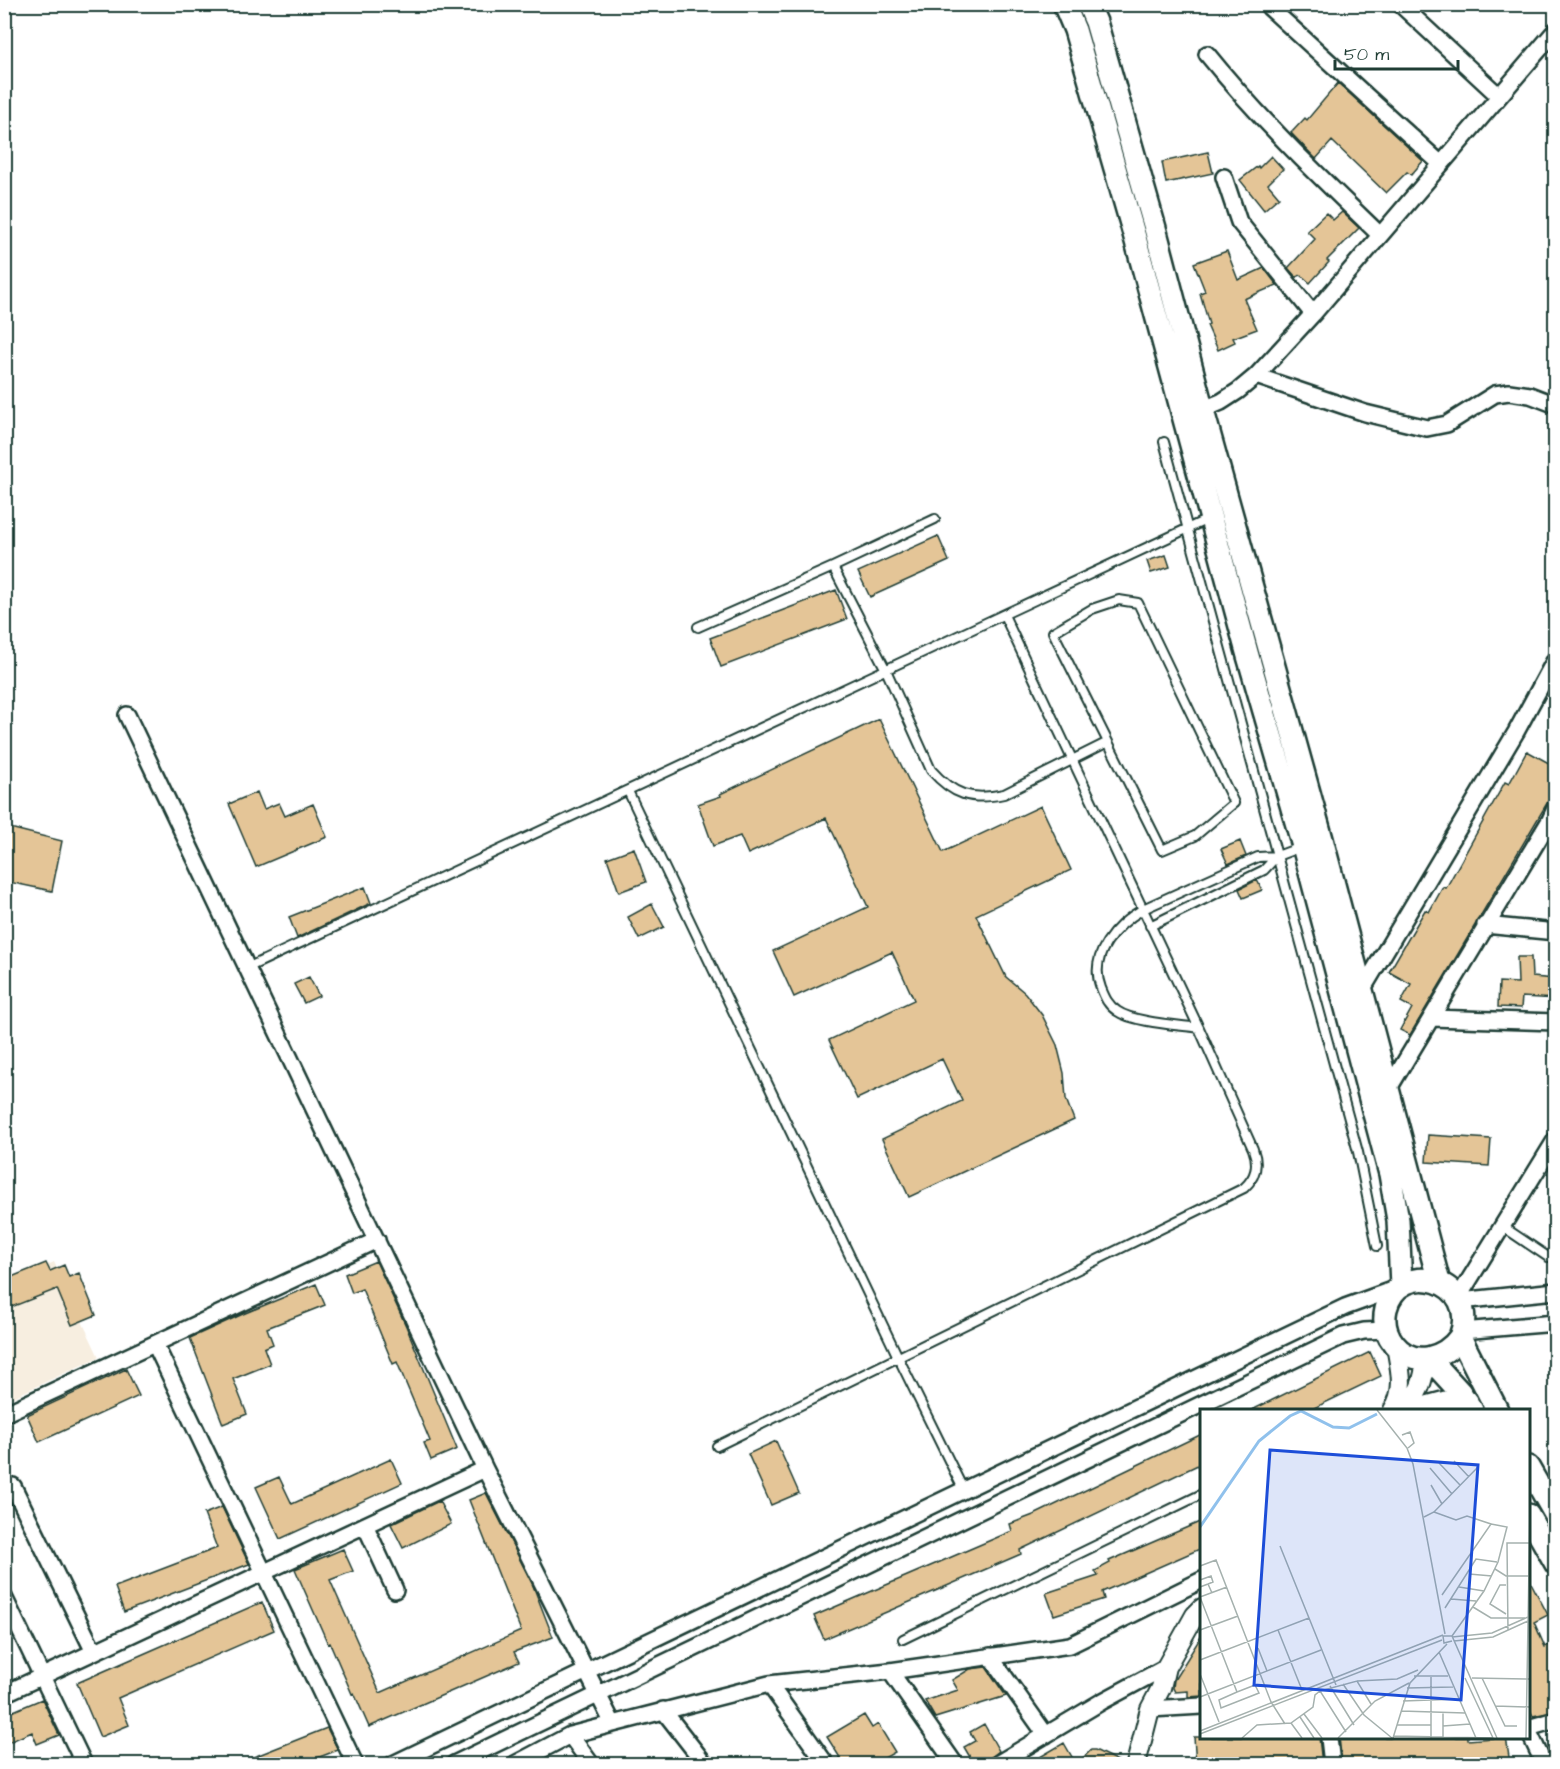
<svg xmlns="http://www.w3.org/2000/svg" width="1560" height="1769" font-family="'Architects Daughter',sans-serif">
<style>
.built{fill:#f7eee0}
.building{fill:#e4c597;stroke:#1f3d34;stroke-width:1.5}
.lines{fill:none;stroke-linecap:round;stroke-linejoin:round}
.service-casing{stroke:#1f3d34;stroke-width:12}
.minor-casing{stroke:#1f3d34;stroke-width:20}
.tertiary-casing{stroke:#1f3d34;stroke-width:22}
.secondary-casing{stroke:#1f3d34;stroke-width:26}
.service{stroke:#fff;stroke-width:8}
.minor{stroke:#fff;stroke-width:15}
.tertiary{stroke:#fff;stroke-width:18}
.secondary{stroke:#fff;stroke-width:21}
.inset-river{fill:none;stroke:#90c1ec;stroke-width:3}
.inset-road{fill:none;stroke:#a5b1ae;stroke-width:1.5}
.view{fill:#1d4ed8;fill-opacity:0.15;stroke:#1d4ed8;stroke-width:3}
.inset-edge{fill:none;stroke:#1f3d34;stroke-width:3}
</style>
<rect width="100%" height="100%" fill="#fff"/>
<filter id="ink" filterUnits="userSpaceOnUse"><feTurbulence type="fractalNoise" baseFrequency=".0167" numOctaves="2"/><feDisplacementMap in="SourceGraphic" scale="12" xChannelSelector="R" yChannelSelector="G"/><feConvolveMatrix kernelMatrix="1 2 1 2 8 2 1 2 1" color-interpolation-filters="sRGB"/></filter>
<g filter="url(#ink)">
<path class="built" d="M54,1262L99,1357L5,1401L4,1286Z"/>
<path class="building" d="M1338,83L1423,161L1411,175L1407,172L1386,193L1332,141L1316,159L1291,133L1305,118L1307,120Z
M1208,152L1213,173L1166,183L1162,162Z
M1271,156L1283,169L1268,184L1279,197L1264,210L1240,180L1258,166L1259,168Z
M1342,212L1359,228L1327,260L1329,262L1310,283L1301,275L1296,277L1288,268L1315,239L1307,231L1326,213L1333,220Z
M1227,251L1238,280L1264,268L1277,285L1244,299L1257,329L1233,338L1235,342L1218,350L1207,325L1209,324L1200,293L1205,291L1194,263Z
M938,536L949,561L870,597L858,572Z
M1166,555L1170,567L1151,573L1147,561Z
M836,590L847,619L721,667L710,638Z
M879,719L943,852L1041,806L1071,870L976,915L1006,977L1025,993L1042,1015L1057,1045L1064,1073L1066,1099L1074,1120L909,1197L882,1139L962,1101L942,1059L857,1099L829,1040L914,1000L892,952L794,997L773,951L868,907L826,818L748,854L740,836L713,846L698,804L721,796L720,794Z
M1527,751L1556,767V788L1410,1035L1400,1030L1412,1008L1401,1002L1411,984L1389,972L1425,910L1429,912L1443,887L1446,888L1505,782L1509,784Z
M257,792L264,809L279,803L285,816L313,804L327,837L256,867L229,804Z
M10,828L62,841L52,891L4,881V853Z
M1240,841L1246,856L1228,864L1221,849Z
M634,848L646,882L619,892L607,858Z
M1257,880L1262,890L1243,898L1239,889Z
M365,887L371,903L297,938L289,917Z
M652,904L664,927L639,939L628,917Z
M1517,957H1531L1532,977L1556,979V999L1522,997L1521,1008L1498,1007L1499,982L1518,983Z
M309,977L319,996L304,1003L294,984Z
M1428,1135L1491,1139L1489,1166L1426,1162Z
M376,1261L406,1326L457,1449L431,1460L424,1443L430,1441L397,1362L393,1364L362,1289L352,1293L345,1274Z
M46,1263L50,1271L64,1265L69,1277L79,1273L96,1315L72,1325L57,1289L4,1310V1280Z
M316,1284L325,1305L267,1328L273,1344L264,1348L270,1364L233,1379L247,1414L223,1424L190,1338L243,1314Z
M1370,1352L1381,1376L1310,1410H1252Z
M126,1369L139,1396L39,1442L27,1415Z
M1202,1434V1463L1020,1550L1021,1554L824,1639L814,1616L1012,1531L1010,1524L1036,1514Z
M776,1441L799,1493L771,1505L748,1454Z
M391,1459L402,1483L280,1539L256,1487L279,1477L292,1504Z
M486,1493L532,1583L553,1637L514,1652L519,1662L369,1727L354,1693L352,1694L330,1643L328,1644L295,1569L343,1549L353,1571L330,1580L380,1693L521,1631L469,1500Z
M439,1501L451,1524L403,1548L391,1524Z
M222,1507L249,1564L124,1612L115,1587L217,1548L204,1514Z
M1202,1521V1548L1102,1592L1104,1599L1054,1615L1046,1593L1098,1576L1095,1571L1110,1563L1109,1561Z
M1528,1577L1548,1615L1534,1622L1545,1647L1556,1642V1711L1533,1716L1528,1706Z
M262,1602L274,1630L118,1698L129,1725L100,1737L77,1683Z
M1202,1635V1696L1188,1697V1691L1175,1692L1173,1688L1174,1680Z
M986,1667L1006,1696L935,1718L925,1701L958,1690L952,1680L970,1669Z
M42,1699L59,1735L37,1744L32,1732L4,1744V1715Z
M864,1715L872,1728L878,1724L895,1752L874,1764H844L827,1737Z
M984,1724L999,1751L989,1759L987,1764H974L964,1747L975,1741L970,1732Z
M327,1728L338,1750L301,1764H236Z
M1194,1737H1319L1322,1764H1196Z
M1339,1737H1468V1740L1506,1737L1510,1764H1342Z
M1064,1743L1076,1764H1028Z
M1091,1750H1095L1124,1764H1077Z"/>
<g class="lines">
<defs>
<path id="service" d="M1164,442L1358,1152L1377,1246
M833,567L886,670L931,770C953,795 971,801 1004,794L1108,742
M1119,600L1138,603L1234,803L1195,836L1162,850L1053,632L1092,609Z
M698,627L833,567L935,519
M628,791L898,1357L964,1491
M1150,926L1264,870L1277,856
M247,968L1208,519
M1199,1028C1178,1025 1132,1022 1117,1011C1108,1005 1105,998 1101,988C1088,955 1116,925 1143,909L1258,857L1277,856L1301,847
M1502,1226L1548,1257L1556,1256
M717,1446L1244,1188C1256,1177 1259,1165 1253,1149L1199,1028L1004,615
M903,1639L1202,1494"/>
<path id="minor" d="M1400,4L1499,96
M1269,7L1441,164
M1207,54C1261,121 1319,176 1380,235
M1224,177L1239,222L1313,314
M1256,376L1365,413L1427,428L1447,424L1495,394L1509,392L1530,395L1556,405
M1195,413L1221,402L1238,391L1256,376L1313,314L1556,30
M127,715L485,1469L613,1724
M1485,925L1556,932
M1361,992L1516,732L1556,658
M1431,1018L1556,1022
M1388,1090L1550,820L1556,807
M1458,1298L1556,1139
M1460,1301L1556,1291
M1462,1331L1556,1323
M155,1344L355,1764
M4,1414L377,1240
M13,1486L94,1652
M365,1525L395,1590
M4,1597L84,1764
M990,1656L1046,1735
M890,1671L955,1764
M769,1684L890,1671L1070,1645L1202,1580
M4,1694L485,1469
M1150,1709L1202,1706
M663,1710L705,1764
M1528,1728L1556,1720
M1528,1730L1544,1764
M570,1735L591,1764
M1329,1738L1332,1764
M393,1764L1345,1307L1400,1287
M454,1764L1343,1336L1364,1331L1386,1330
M515,1764L570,1735L769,1684L826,1764
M997,1764L1101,1702L1166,1667"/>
<path id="tertiary" d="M1393,1410C1406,1390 1400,1369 1396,1346
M1402,1410C1419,1396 1424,1381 1426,1358
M1136,1764L1150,1709L1161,1688L1166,1667L1195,1615L1202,1608"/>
<path id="secondary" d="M1064,4L1075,30L1134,234L1248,656L1303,846L1390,1174L1398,1220L1401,1286
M1088,4L1096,22L1155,228L1203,411L1322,839L1439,1282
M1460,1337C1444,1359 1413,1368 1394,1344C1386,1334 1383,1322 1386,1309C1399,1256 1482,1280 1460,1337L1497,1410
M1429,1358L1460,1392L1472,1410
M1416,1410L1446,1402L1467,1401
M1528,1467L1556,1516
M1528,1515L1556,1564"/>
</defs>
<use href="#service" class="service-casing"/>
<use href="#minor" class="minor-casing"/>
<use href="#tertiary" class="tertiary-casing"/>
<use href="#secondary" class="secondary-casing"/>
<use href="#service" class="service"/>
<use href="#minor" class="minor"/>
<use href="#tertiary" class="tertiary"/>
<use href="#secondary" class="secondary"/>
</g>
</g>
<g transform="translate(1200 1409)">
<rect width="330" height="330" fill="#fff"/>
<path class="inset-river" d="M0,118L59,32L90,7L101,2L133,18L149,19L177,5"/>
<path class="inset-road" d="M177,1L207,39L213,55L245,225M202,26L210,23L214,34L208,39M254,52L269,68M239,54L260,76M230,59L252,85M231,76L242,95M234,103L256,111L267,107L291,115L242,186M224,108L234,103L278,58M80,137L136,276M0,157L16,151L71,293L85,315M295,160L306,167H329M269,165L292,167M0,171L11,167L13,173L8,175M0,178L8,175L12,184M259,178L284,182M0,188L37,283L55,276L59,284L21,299L19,291L37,283M0,188L27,178M251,190L276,192M273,198L291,209H325M245,199L276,150L297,153M306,205L290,195L300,176H306M0,221L38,207M78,221L102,281M308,222L307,134H330M252,227L284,182L298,153L307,118L291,115M252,228L292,224L328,208M252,232L244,234L243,227H252L297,329M254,232L293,228L328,212M58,239L67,262M239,243L276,329M0,251L109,209M0,265L19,313M214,267H248M231,268V329M265,269L293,329M272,269L330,270M282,269L305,317H317M157,272L197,270L218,261M143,275L164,306L192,329M130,277L154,316M207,279L253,278M0,288L121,241M203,292L259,290M295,297L330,298M201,302L265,304M243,303V328M104,305L122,329M100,308L114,329M91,314L102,329M197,316H231M243,317L270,315M0,322L243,226M146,323L120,282L157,272L171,295M0,325L242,231M194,327L292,329M42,329L57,316L91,314L113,298L115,286L120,282M138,329L175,292L209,274M193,329L210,274L247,235M326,329L330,98"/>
<path class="view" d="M70,41L278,56L261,291L54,276Z"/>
<rect width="330" height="330" class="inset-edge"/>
</g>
<rect width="1560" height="1769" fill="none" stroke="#fff" stroke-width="24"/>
<rect x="12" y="12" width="1536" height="1745" fill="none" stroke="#1f3d34" stroke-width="2" filter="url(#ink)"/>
<path d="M1335 60v9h123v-9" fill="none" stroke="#1f3d34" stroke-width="3"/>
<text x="1344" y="60" font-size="18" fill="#1f3d34" stroke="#ffffff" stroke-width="4.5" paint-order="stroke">50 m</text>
</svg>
